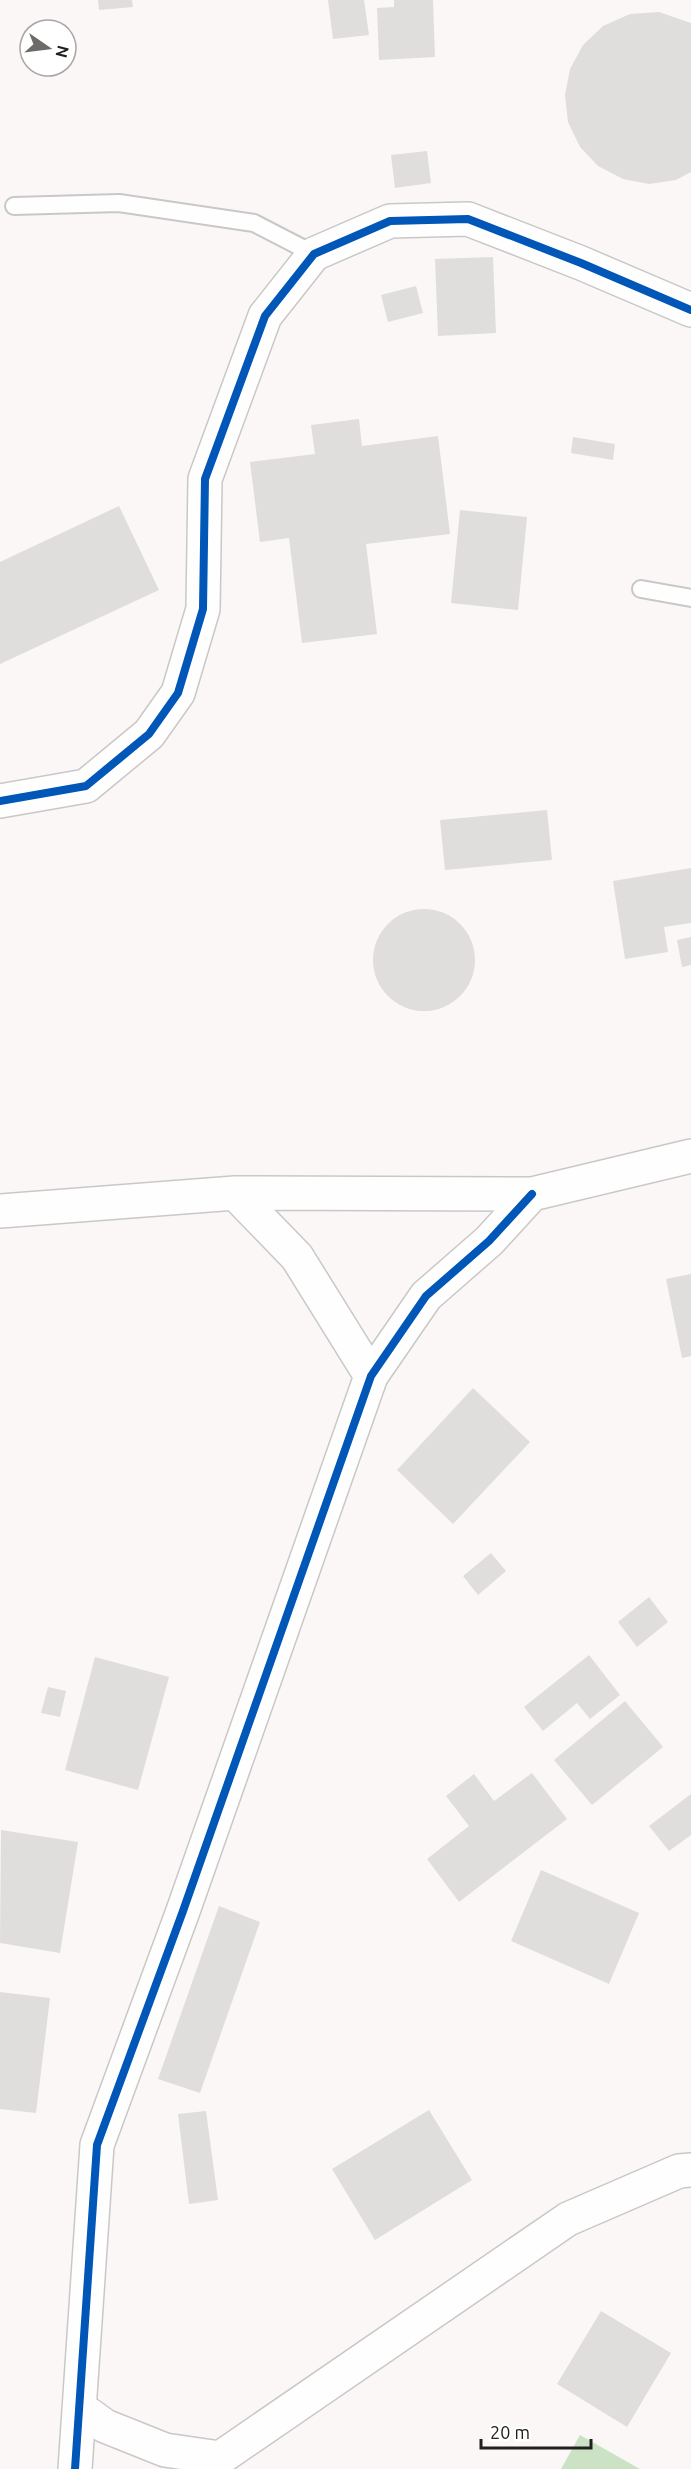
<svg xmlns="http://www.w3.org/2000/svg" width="691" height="2469" font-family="Ubuntu,sans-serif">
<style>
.green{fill:#cbe3c4}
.building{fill:#e0dedd}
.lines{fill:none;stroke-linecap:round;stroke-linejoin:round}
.service-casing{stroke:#cac8c7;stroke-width:20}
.minor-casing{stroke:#cac8c7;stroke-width:36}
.service{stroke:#fefefe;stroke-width:16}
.minor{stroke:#fefefe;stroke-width:33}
.cycleway-casing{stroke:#fff;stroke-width:11}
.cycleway{stroke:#0057b8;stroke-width:8}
</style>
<rect width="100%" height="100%" fill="#faf7f6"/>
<path class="green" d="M580,2435L640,2469H561Z"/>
<path class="building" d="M98,0H132L133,7L99,10Z
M328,0H364L369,35L333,39Z
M394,0H433L435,57L379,60L377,8L394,7Z
M659,12L691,23V172L676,180L649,184L623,179L598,166L580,147L568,122L565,95L570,69L583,45L603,26L630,14Z
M427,151L431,183L395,188L391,155Z
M493,257L496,333L438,336L435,259Z
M416,286L423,313L388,322L381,295Z
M359,419L362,446L438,436L450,534L366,544L377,634L302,643L289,538L260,542L250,462L315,454L311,425Z
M573,437L615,444L613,460L571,453Z
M119,506L159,590L0,664V562Z
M460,510L527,517L518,610L451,603Z
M547,810L552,860L445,870L440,820Z
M691,868V923L664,927L668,952L625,959L613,881Z
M373 960a51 51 0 1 1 102 0a51 51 0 1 1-102 0Z
M691,937V965L682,967L677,940Z
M691,1274V1356L682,1358L666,1279Z
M473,1388L530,1442L453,1524L397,1470Z
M491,1553L506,1571L478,1595L463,1576Z
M649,1597L668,1622L637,1647L618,1622Z
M589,1655L620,1695L590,1719L577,1703L543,1731L524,1707Z
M95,1657L169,1677L138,1790L65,1770Z
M48,1687L66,1691L60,1717L41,1713Z
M625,1701L663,1747L592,1805L554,1760Z
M532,1773L567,1819L459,1902L427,1859L469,1826L446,1796L474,1774L494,1801Z
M691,1794V1835L669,1851L649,1826Z
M1,1830L78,1842L60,1953L0,1943Z
M541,1870L639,1913L609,1984L511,1941Z
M219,1906L260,1922L200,2093L158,2079Z
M0,1992L50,1998L36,2113L0,2109Z
M429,2110L472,2180L375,2240L332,2169Z
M206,2111L218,2200L189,2204L178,2114Z
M601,2311L671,2353L627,2427L557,2384Z"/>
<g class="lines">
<defs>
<path id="service" d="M14,206L119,203L254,223L314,254
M641,589L691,598"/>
<path id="minor" d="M0,801L86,786L149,734L178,693L203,609L205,479L265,316L314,254L390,221L468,219L581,263L691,310
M235,1193L297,1257L371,1376
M0,1211L235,1193L532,1194L691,1156
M80,2408L105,2426L165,2450L220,2458
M75,2469L97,2145L183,1911L371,1376L426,1296L489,1241L532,1194
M210,2469L220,2458L568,2219L679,2171L691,2170"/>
</defs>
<use href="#service" class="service-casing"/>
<use href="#minor" class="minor-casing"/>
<use href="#service" class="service"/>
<use href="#minor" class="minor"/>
<defs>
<path id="cycleway" d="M0,801L86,786L149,734L178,693L203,609L205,479L265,316L314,254L390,221L468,219L581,263L691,310
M75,2469L97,2145L183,1911L371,1376L426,1296L489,1241L532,1194"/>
</defs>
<use href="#cycleway" class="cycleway-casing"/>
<use href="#cycleway" class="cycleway"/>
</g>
<g transform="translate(48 48) rotate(104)"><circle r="28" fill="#ffffff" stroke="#a6a6a5" stroke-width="1.5"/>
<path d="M0-4.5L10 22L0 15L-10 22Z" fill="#6d6b6a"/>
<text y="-9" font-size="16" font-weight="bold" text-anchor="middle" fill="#21201f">N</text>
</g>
<path d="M481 2439v9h110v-9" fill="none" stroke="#21201f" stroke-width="3"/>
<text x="490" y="2439" font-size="18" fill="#21201f" stroke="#ffffff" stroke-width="4.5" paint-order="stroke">20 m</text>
</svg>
